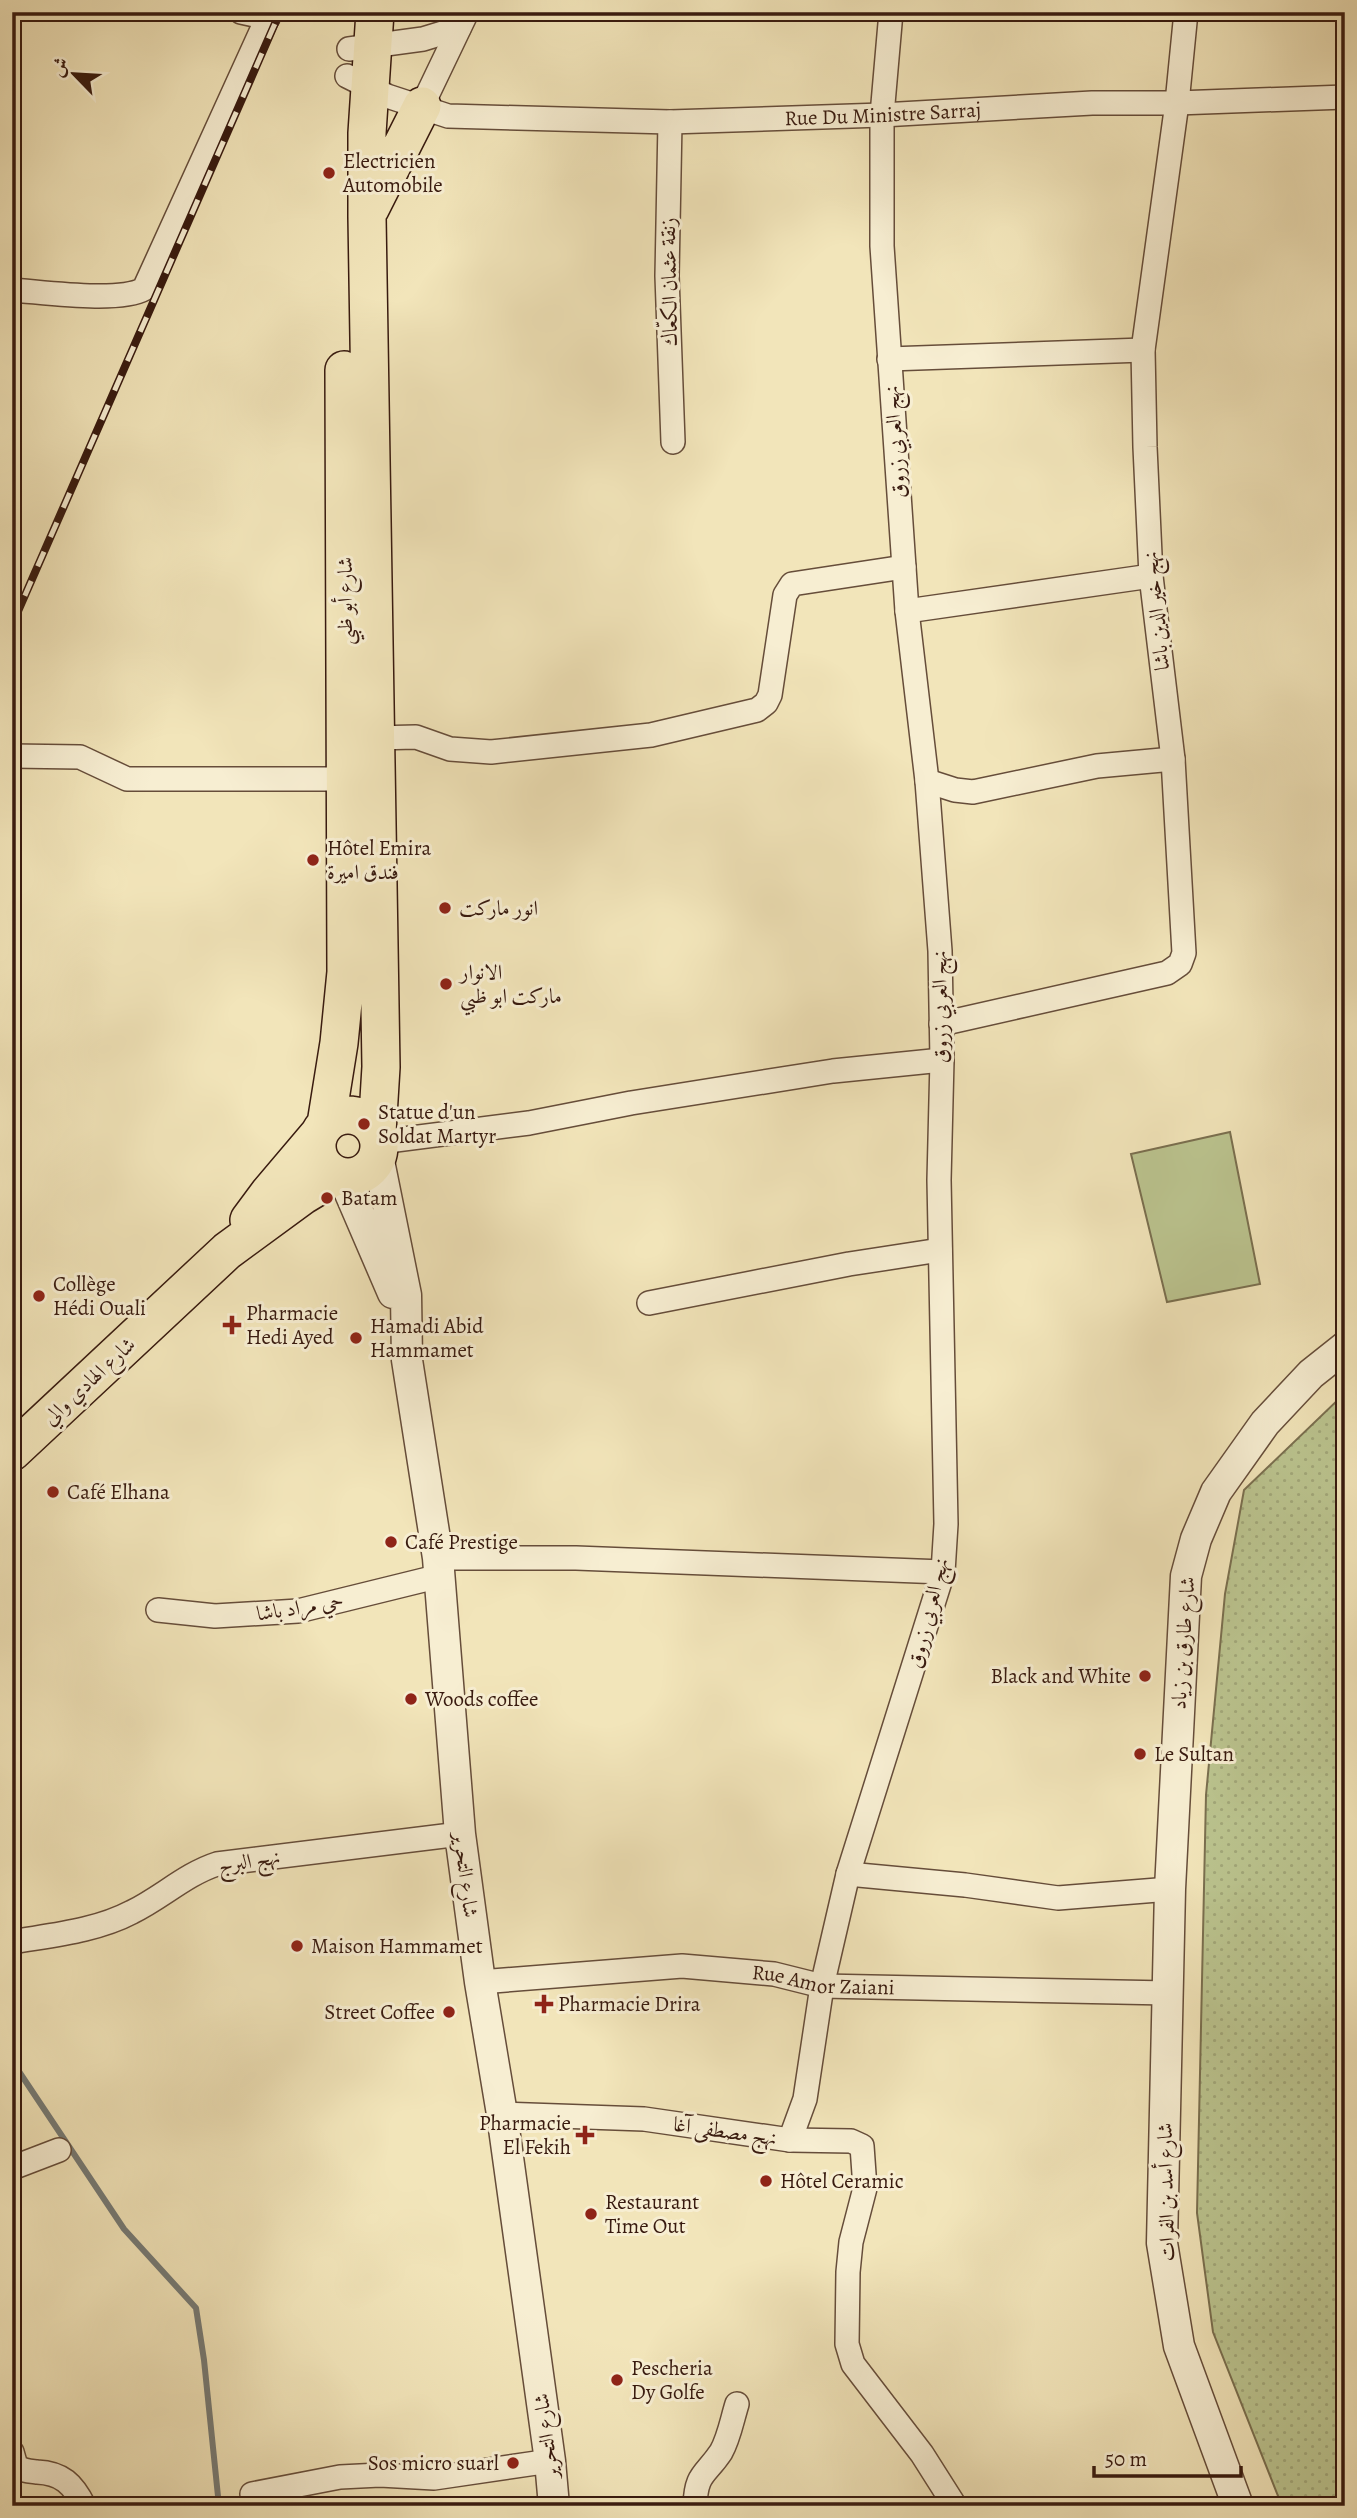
<svg xmlns="http://www.w3.org/2000/svg" width="1357" height="2518" font-family="Alegreya,Amiri,serif">
<style>
.grass{fill:#bbc48f;stroke:#7a6f4f;stroke-width:2}
.garden{fill:url(#garden-dots);stroke:#7a6f4f;stroke-width:2}
.lines{fill:none;stroke-linecap:round;stroke-linejoin:round}
.stream{stroke:#767b76;stroke-width:6}
.minor-casing{stroke:#664d3a;stroke-width:26}
.tertiary-casing{stroke:#664d3a;stroke-width:33}
.primary-casing{stroke:#381a0f;stroke-width:40}
.minor{stroke:#f7eed2;stroke-width:23}
.tertiary{stroke:#f7eed2;stroke-width:30}
.primary{stroke:#f2e5ba;stroke-width:37}
.rail-casing{stroke:#381a0f;stroke-width:8}
.rail{stroke:#f7eed2;stroke-width:5;stroke-dasharray:16;stroke-linecap:butt}
.poi-dot{fill:#8f2418;stroke:#f7eed2;stroke-width:2.5}
.labels{text-anchor:middle;stroke-width:6;stroke-linejoin:round;paint-order:stroke}
.street-label{font-size:21px;fill:#381a0f;stroke:#f7eed2}
.poi-label{font-size:21px;fill:#381a0f;stroke:#f7eed2;text-anchor:start}
</style>
<defs>
<pattern id="garden-dots" width="8" height="8" patternUnits="userSpaceOnUse" patternTransform="scale(1.75)"><rect width="8" height="8" fill="#bbc48f"/><path d="M2 2h.1M6 6h.1" fill="none" stroke="#a2a87a" stroke-width="1.8" stroke-linecap="round"/></pattern>
</defs>
<rect width="100%" height="100%" fill="#f2e5ba"/>
<filter id="stains"><feTurbulence type="fractalNoise" baseFrequency=".00286" numOctaves="4"/><feColorMatrix values="0 0 0 0 .2 0 0 0 0 .09 0 0 0 0 .02 0 0 0 .5 -.17"/></filter>
<radialGradient id="worn" r=".72"><stop offset=".6" stop-color="#630" stop-opacity="0"/><stop offset="1" stop-color="#630" stop-opacity=".3"/></radialGradient>
<path class="grass" d="M1230,1132L1260,1284L1167,1302L1131,1154Z"/>
<path class="garden" d="M1345,1393V2506H1282L1213,2332L1197,2213L1206,1795L1225,1594L1244,1490Z"/>
<g class="lines">
<path class="stream" d="M12,2061L124,2229L196,2308L204,2360L219,2506"/>
<defs>
<g id="minor">
<path d="M241,12L268,18"/>
<path d="M349,49L423,39L459,28"/>
<path id="s1" d="M347,76L387,96L448,116L670,122L882,115L1092,103H1177L1345,97"/>
<path d="M422,106L467,12"/>
<path d="M670,122L667,276L673,442"/>
<path d="M12,290C43,292 119,303 144,289L270,12"/>
<path d="M889,359L1143,350"/>
<path d="M907,611L1151,576"/>
<path d="M374,738L416,737L450,749L491,752L651,735L757,710L766,703L770,695L785,595L792,584L904,567"/>
<path d="M12,756L80,757L127,779H346"/>
<path d="M927,781L955,790L973,792L1097,766L1173,759"/>
<path d="M941,1024L1167,973L1180,964L1184,953L1173,759L1151,576L1145,447L1143,350L1177,103L1186,12"/>
<path d="M380,1142L529,1123L631,1103L833,1071L942,1060"/>
<path d="M649,1303L849,1264L940,1250"/>
<path d="M438,1558H576L943,1572"/>
<path d="M158,1610L215,1616L298,1611L440,1576"/>
<path d="M848,1874L965,1885L1058,1898L1170,1889"/>
<path d="M12,1942C52,1935 96,1931 132,1912C161,1898 186,1874 217,1864L460,1834"/>
<path id="s2" d="M480,1982L682,1966L774,1974L822,1986L1168,1993"/>
<path d="M502,2114L644,2119L790,2140L805,2099L822,1986L848,1874L943,1572L946,1524L939,1180L942,1060L940,951L927,781L907,611L882,246V115L891,12"/>
<path d="M790,2140L851,2141L862,2146L865,2188L851,2242L848,2272L847,2344L853,2364L922,2454L955,2506"/>
<path d="M12,2168L59,2150"/>
<path d="M12,2452L16,2466C23,2471 29,2471 37,2472C62,2473 73,2484 84,2506"/>
<path d="M252,2494L340,2477L380,2475L434,2478L550,2461"/>
<path d="M695,2506C696,2473 705,2476 721,2452C729,2438 732,2420 737,2404"/>
</g>
<path id="tertiary" d="M378,1156L406,1295L407,1360L438,1558L460,1834L480,1982L502,2114L550,2461L554,2506
M343,1177L393,1293
M1238,2506L1179,2346L1162,2243L1170,1889L1186,1576L1196,1539L1216,1492L1265,1423L1311,1374L1345,1347"/>
<path id="primary" d="M375,12L367,133V217L381,1067L377,1132
M370,209L422,106
M317 1146a31 31 0 1 1 62 0a31 31 0 1 1-62 0Z
M326,1124L339,1043L346,972L344,370
M249,1220L269,1193L319,1134
M12,1452L227,1251L302,1196L337,1175"/>
</defs>
<use href="#minor" class="minor-casing"/>
<use href="#tertiary" class="tertiary-casing"/>
<use href="#primary" class="primary-casing"/>
<use href="#minor" class="minor"/>
<use href="#tertiary" class="tertiary"/>
<use href="#primary" class="primary"/>
<defs>
<path id="rail" d="M12,625L280,12"/>
</defs>
<use href="#rail" class="rail-casing"/>
<use href="#rail" class="rail"/>
</g>
<g class="poi-dot">
<circle cx="329" cy="173" r="7"/>
<circle cx="313" cy="860" r="7"/>
<circle cx="445" cy="908" r="7"/>
<circle cx="446" cy="984" r="7"/>
<circle cx="364" cy="1124" r="7"/>
<circle cx="327" cy="1198" r="7"/>
<circle cx="39" cy="1296" r="7"/>
<path d="M228.5 1314.5h7v7h7v7h-7v7h-7v-7h-7v-7h7z"/>
<circle cx="356" cy="1338" r="7"/>
<circle cx="53" cy="1492" r="7"/>
<circle cx="391" cy="1542" r="7"/>
<circle cx="1145" cy="1676" r="7"/>
<circle cx="411" cy="1699" r="7"/>
<circle cx="1140" cy="1754" r="7"/>
<circle cx="297" cy="1946" r="7"/>
<path d="M540.5 1993.5h7v7h7v7h-7v7h-7v-7h-7v-7h7z"/>
<circle cx="449" cy="2012" r="7"/>
<path d="M581.5 2124.5h7v7h7v7h-7v7h-7v-7h-7v-7h7z"/>
<circle cx="766" cy="2181" r="7"/>
<circle cx="591" cy="2214" r="7"/>
<circle cx="617" cy="2380" r="7"/>
<circle cx="513" cy="2463" r="7"/>
</g>
<g class="labels">
<g class="street-label">
<text dy="7" stroke="none"><textPath href="#s1" startOffset="544">Rue Du Ministre Sarraj</textPath></text>
<text transform="translate(669 282) rotate(-91)" y="7">زنقة عثمان الكعّاك</text>
<text transform="translate(895 442) rotate(-94)" y="7">نهج العربي زروق</text>
<text transform="translate(345 601) rotate(-90)" y="7">شارع أبو ظبي</text>
<text transform="translate(1156 611) rotate(-96)" y="7">نهج خير الدين باشا</text>
<text transform="translate(940 1007) rotate(-91)" y="7">نهج العربي زروق</text>
<text transform="translate(89 1381) rotate(-43)" y="7">شارع الهادي والي</text>
<text transform="translate(300 1607) rotate(-9)" y="7">حي مراد باشا</text>
<text transform="translate(928 1613) rotate(-76)" y="7">نهج العربي زروق</text>
<text transform="translate(1183 1643) rotate(-86)" y="7">شارع طارق بن زياد</text>
<text transform="translate(249 1861) rotate(-9)" y="7">نهج البرج</text>
<text transform="translate(466 1875) rotate(83)" y="7">شارع التحرير</text>
<text dy="7" stroke="none"><textPath href="#s2" startOffset="345">Rue Amor Zaiani</textPath></text>
<text transform="translate(725 2131) rotate(8)" y="7">نهج مصطفى آغا</text>
<text transform="translate(1166 2192) rotate(-91)" y="7">شارع أسد بن الفرات</text>
<text transform="translate(546 2436) rotate(-97)" y="7">شارع التحرير</text>
</g>
<g class="poi-label">
<text x="343" y="168">Electricien<tspan x="343" dy="24">Automobile</tspan></text>
<text x="327" y="855">Hôtel Emira<tspan x="327" dy="24">فندق اميرة</tspan></text>
<text x="459" y="915">انور ماركت</text>
<text x="460" y="979">الانوار<tspan x="460" dy="24">ماركت ابو ظبي</tspan></text>
<text x="378" y="1119">Statue d'un<tspan x="378" dy="24">Soldat Martyr</tspan></text>
<text x="341" y="1205">Batam</text>
<text x="53" y="1291">Collège<tspan x="53" dy="24">Hédi Ouali</tspan></text>
<text x="246" y="1320">Pharmacie<tspan x="246" dy="24">Hedi Ayed</tspan></text>
<text x="370" y="1333">Hamadi Abid<tspan x="370" dy="24">Hammamet</tspan></text>
<text x="67" y="1499">Café Elhana</text>
<text x="405" y="1549">Café Prestige</text>
<text x="1131" y="1683" text-anchor="end">Black and White</text>
<text x="425" y="1706">Woods coffee</text>
<text x="1154" y="1761">Le Sultan</text>
<text x="311" y="1953">Maison Hammamet</text>
<text x="558" y="2011">Pharmacie Drira</text>
<text x="435" y="2019" text-anchor="end">Street Coffee</text>
<text x="571" y="2130" text-anchor="end">Pharmacie<tspan x="571" dy="24">El Fekih</tspan></text>
<text x="780" y="2188">Hôtel Ceramic</text>
<text x="605" y="2209">Restaurant<tspan x="605" dy="24">Time Out</tspan></text>
<text x="631" y="2375">Pescheria<tspan x="631" dy="24">Dy Golfe</tspan></text>
<text x="499" y="2470" text-anchor="end">Sos micro suarl</text>
</g>
</g>
<rect width="1357" height="2518" fill="none" stroke="#f2e5ba" stroke-width="42"/>
<rect x="14" y="14" width="1329" height="2490" fill="none" stroke="#381a0f" stroke-width="3.5"/>
<rect x="21" y="21" width="1315" height="2476" fill="none" stroke="#381a0f" stroke-width="2"/>
<g transform="translate(74 74) rotate(295)" stroke="#f7eed2" stroke-width="5" paint-order="stroke">
<path d="M0-5L12 26L0 18L-12 26Z" fill="#381a0f"/>
<text y="-10" font-size="19" font-weight="bold" text-anchor="middle" fill="#381a0f">ش</text>
</g>
<path d="M1094 2466v10h147v-10" fill="none" stroke="#381a0f" stroke-width="3.5"/>
<text x="1105" y="2466" font-size="21" fill="#381a0f" stroke="#f7eed2" stroke-width="5" paint-order="stroke">50 m</text>
<rect width="100%" height="100%" filter="url(#stains)"/>
<rect width="100%" height="100%" fill="url(#worn)"/>
</svg>
